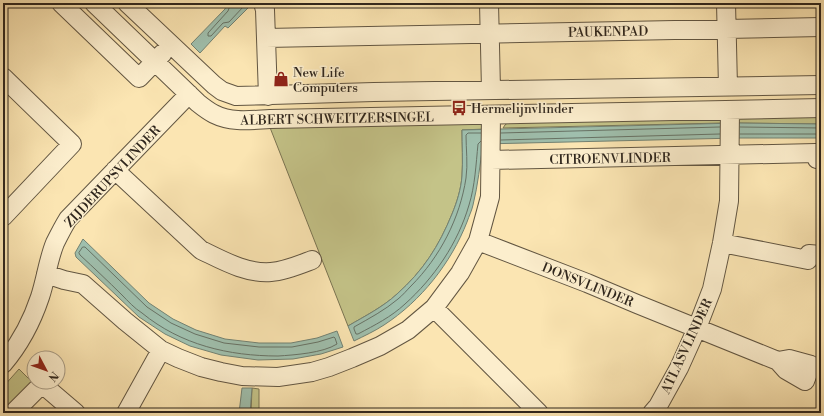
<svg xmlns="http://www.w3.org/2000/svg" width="824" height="416" font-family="'Libre Bodoni',serif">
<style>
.green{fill:#c4c388;stroke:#7a7452}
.water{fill:#9fbfad;stroke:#728273}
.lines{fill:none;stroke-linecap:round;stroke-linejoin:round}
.shore{stroke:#677265;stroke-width:1}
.minor-casing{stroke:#625642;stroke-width:20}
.minor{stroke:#fceecd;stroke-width:18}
.labels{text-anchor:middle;stroke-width:3;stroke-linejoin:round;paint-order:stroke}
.street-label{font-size:13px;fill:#2f261d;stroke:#fceecd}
.poi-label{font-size:13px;fill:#2f261d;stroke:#fceecd;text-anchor:start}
</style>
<rect width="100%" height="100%" fill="#fbe5b2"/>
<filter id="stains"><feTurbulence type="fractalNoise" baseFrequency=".005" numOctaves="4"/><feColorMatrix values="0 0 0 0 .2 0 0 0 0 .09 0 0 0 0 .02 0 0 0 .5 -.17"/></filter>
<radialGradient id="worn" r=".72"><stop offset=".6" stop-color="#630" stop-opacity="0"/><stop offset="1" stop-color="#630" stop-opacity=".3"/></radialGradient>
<path class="green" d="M821,116V124L737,123L739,118Z
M718,118L723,123L503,128L505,125L512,119Z
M480,122L485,129L462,130C462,145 463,161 462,176C461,189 457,202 452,214C439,246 423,271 397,294C383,307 365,316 348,326L269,125Z
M19,369L32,382L3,412V387Z
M252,388L259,389V413H251Z"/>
<path class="water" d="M227,3H248L249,7L228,28L225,26L200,53L191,44L225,9Z
M737,123L821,124V138H738L483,144C480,164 478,185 473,205C472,210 469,216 467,222C451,263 421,301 384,325C375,331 364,336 354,341L348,326C365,316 383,307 397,294C423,271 439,246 452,214C457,202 461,189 462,176C463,160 462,145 462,130Z
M83,239L149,303L173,319L196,330L225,339L259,343H291L317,338L337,331L343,347L321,354L293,359L258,360L221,355L190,346L165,334L139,317L76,257L75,253Z
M242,388H252L250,413H239Z"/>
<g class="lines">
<path class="shore" d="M231,3L228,11L208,33V36H211L223,23L229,22L244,6V3
M740,127L821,128
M501,133L720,127
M740,134H821
M501,140L720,134
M481,141L478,144C476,164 475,186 469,205C458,243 434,278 405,304C391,317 375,325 358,334H356L354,329V327C370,318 385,310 398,299C403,295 407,290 411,286C440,257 460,218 466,178C468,164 466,149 466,135L468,133H481
M83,247H85L147,307L171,323L195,334L224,343L259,347H292L318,342L334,337L335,338L337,344C323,353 294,355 278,356C229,356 181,345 142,313C134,308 128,301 122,295C108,281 94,268 80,255L79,253Z"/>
<defs>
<path id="minor" d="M61,3L139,78L163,53
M94,3L198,103C203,107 208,111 214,114C232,123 251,120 270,119L821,108
M127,3L214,85L222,91L236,96L374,92L821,85
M263,3L265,10L268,96
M489,3L491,90
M726,3L728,87
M266,38L821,27
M3,77L72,144L3,217
M491,160L816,153L817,159L821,160
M115,170L201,250C222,260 246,274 271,272C285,271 299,265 312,260
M478,241L587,283L637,304L778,361L786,370L805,381L811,365L789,359L778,361
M722,243L808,260L809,254L821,255
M46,274L64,280L83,284L125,321L161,350L178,358L201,367L221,372L242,376L278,377L312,372L329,367L352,358L380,346L408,330L434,308L460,273L478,241L490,197L491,115
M434,308L539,413
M3,364C20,344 32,321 40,297C46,279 48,260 55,243C59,235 63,227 68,219L189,94
M13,413L42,384L76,413
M126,413L161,350
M652,413L658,406L679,368L697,328L712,289L722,243L729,201L730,110"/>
</defs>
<use href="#minor" class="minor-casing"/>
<use href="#minor" class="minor"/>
</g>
<defs>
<symbol id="shop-bare" viewBox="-9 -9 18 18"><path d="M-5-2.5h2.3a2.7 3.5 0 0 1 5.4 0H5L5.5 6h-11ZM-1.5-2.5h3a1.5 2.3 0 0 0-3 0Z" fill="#8f2418" stroke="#fceecd" stroke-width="2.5" paint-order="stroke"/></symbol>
<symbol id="bus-bare" viewBox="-9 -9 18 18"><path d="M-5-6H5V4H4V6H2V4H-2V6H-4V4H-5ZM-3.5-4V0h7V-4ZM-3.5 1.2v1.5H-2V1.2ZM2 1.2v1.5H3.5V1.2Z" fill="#8f2418" stroke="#fceecd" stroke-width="2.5" paint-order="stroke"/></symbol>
</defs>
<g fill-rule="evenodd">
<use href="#shop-bare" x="270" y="68" width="22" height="22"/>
<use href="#bus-bare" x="448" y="97" width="22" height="22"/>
</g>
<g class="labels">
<g class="street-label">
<text transform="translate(608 31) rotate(-1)" y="5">PAUKENPAD</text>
<text transform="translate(337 118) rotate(-1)" y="5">ALBERT SCHWEITZERSINGEL</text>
<text transform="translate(610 158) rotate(-1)" y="5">CITROENVLINDER</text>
<text transform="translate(112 176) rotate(-47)" y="5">ZIJDERUPSVLINDER</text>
<text transform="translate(588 284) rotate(22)" y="5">DONSVLINDER</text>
<text transform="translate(686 346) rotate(-65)" y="5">ATLASVLINDER</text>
</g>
<g class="poi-label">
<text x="293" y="77">New Life<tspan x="293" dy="15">Computers</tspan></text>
<text x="471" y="113">Hermelijnvlinder</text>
</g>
</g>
<rect width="824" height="416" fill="none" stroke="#fbe5b2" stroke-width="16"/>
<rect x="4" y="4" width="816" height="408" fill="none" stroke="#2f261d" stroke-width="2"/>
<rect x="8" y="8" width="808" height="400" fill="none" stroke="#2f261d"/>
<g transform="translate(46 370) rotate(131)"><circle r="19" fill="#fceecd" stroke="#aa9e87"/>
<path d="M0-3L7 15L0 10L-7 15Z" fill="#8f2418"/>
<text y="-6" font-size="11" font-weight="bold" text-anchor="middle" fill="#2f261d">N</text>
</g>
<rect width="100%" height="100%" filter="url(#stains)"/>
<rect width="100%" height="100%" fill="url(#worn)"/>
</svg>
